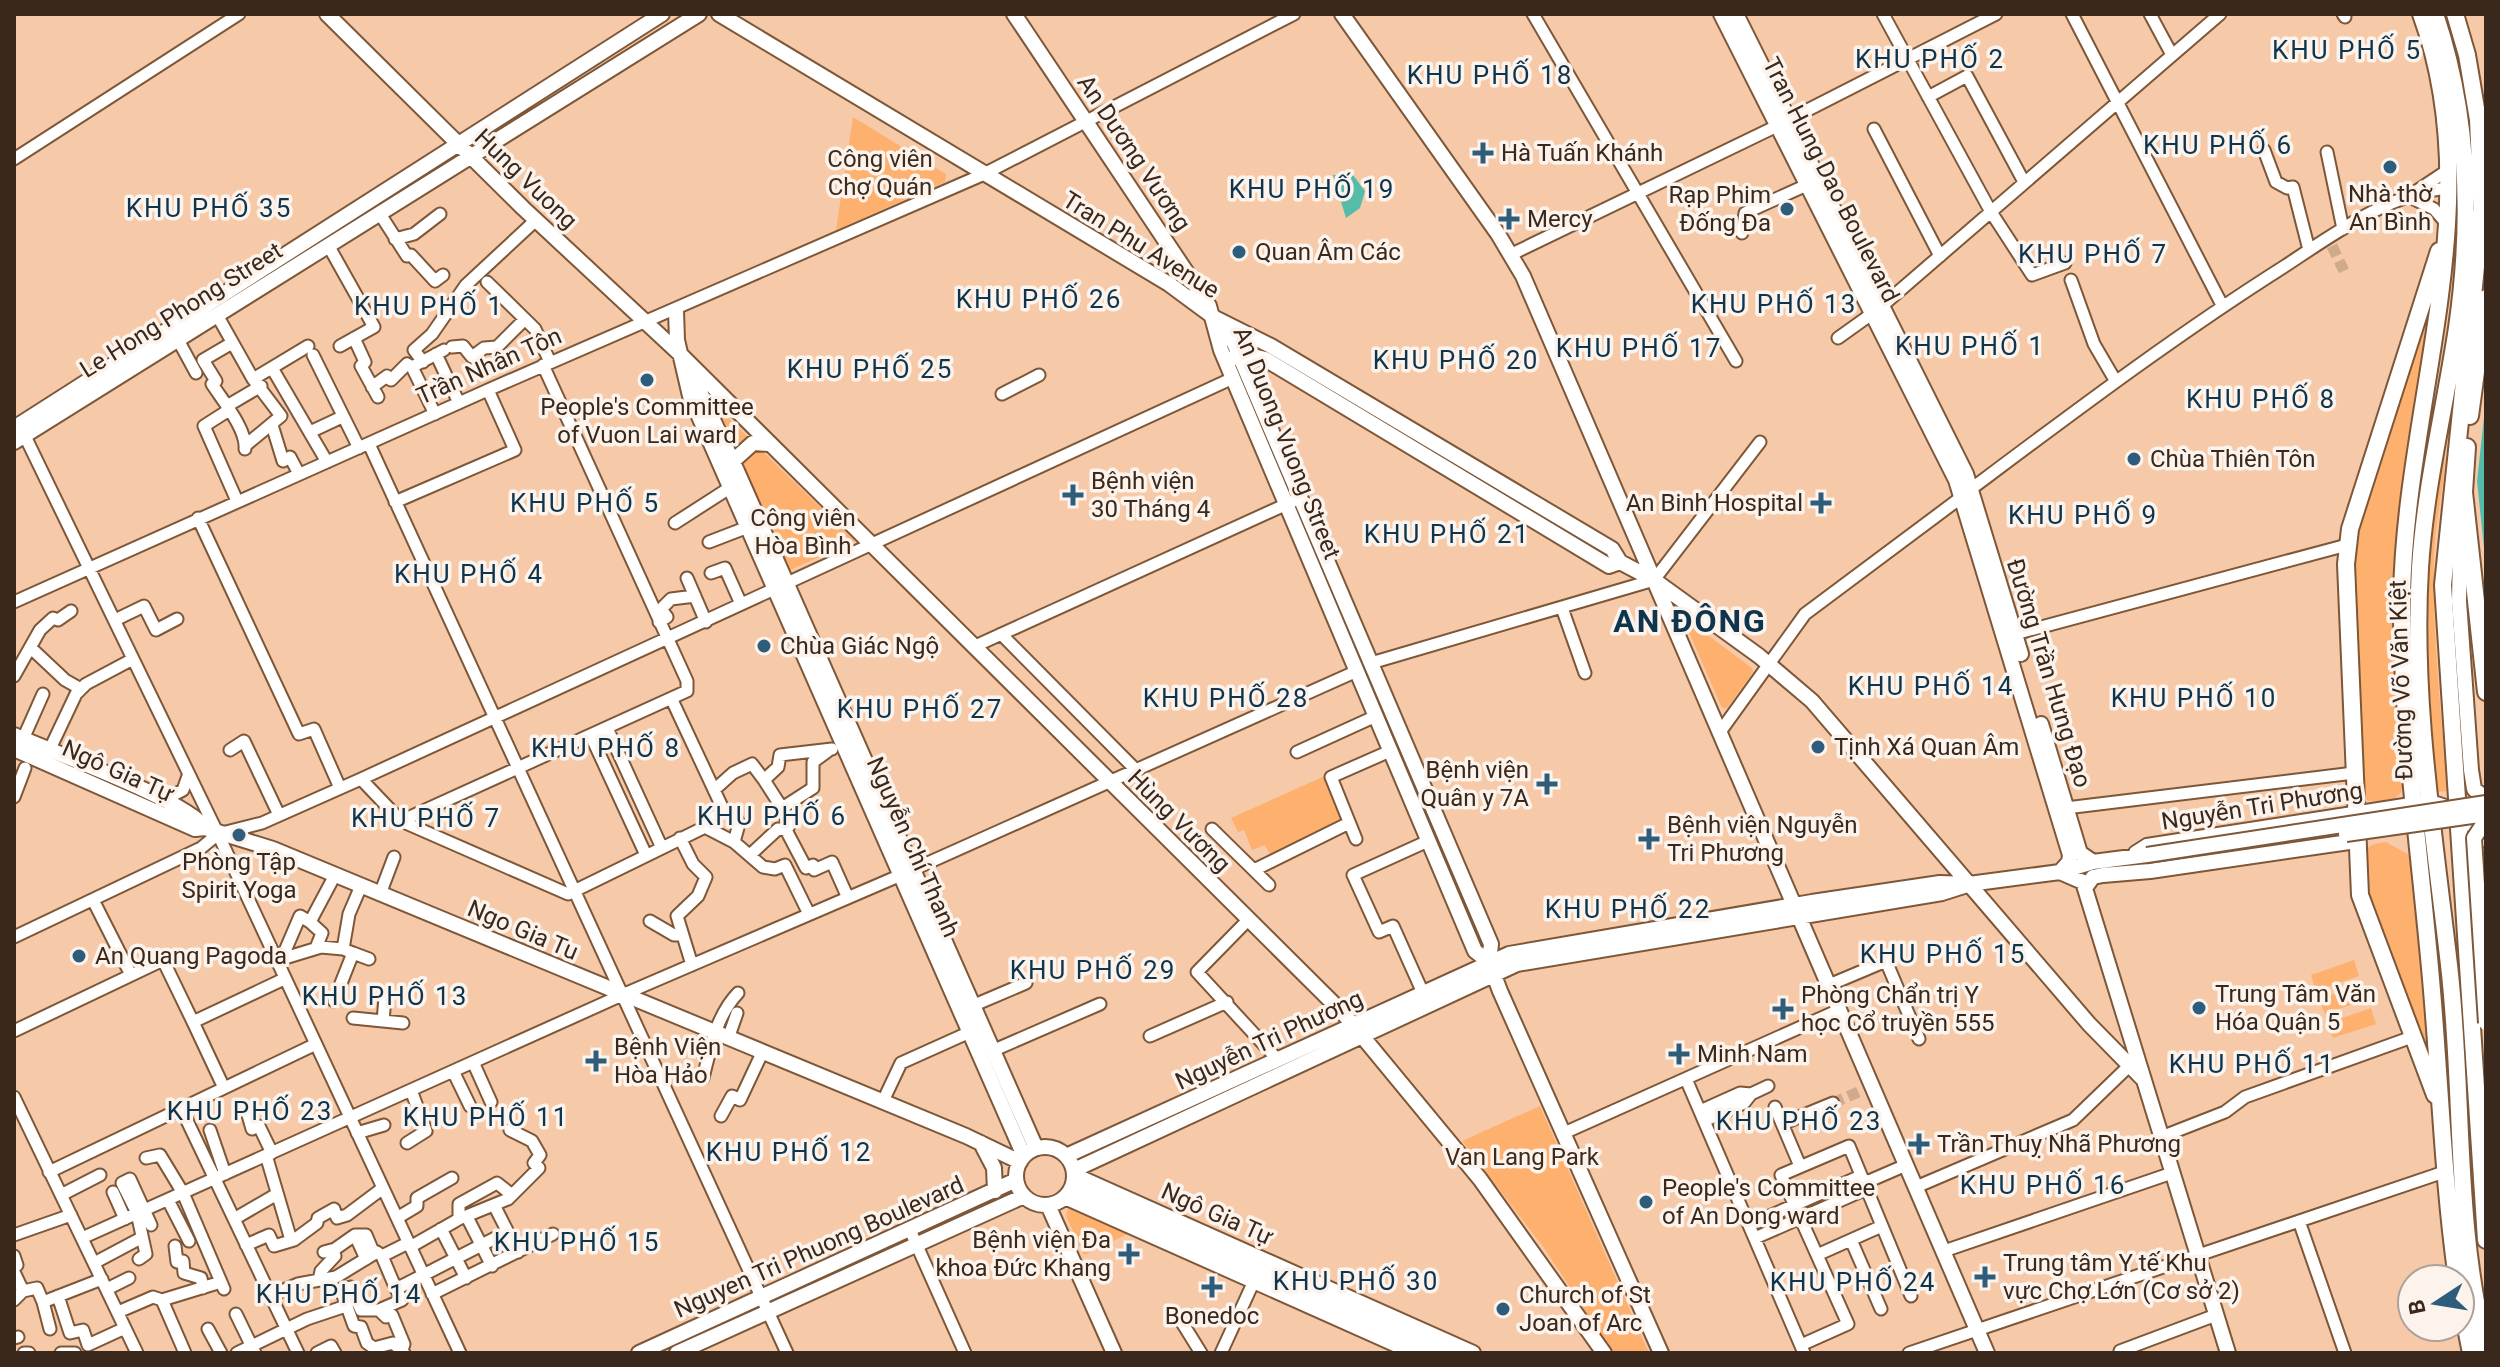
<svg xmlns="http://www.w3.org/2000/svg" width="2500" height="1367" font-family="Roboto,sans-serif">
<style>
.green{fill:#feb06f}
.water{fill:#54bca9}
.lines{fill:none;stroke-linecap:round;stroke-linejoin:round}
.minor-tunnel{stroke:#d0aa8c;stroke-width:11;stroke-dasharray:11 5.5;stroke-linecap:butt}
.minor-casing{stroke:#7d5738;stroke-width:15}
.major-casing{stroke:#7d5738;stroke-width:18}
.highway-casing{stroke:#7d5738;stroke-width:20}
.minor{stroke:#fff;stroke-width:11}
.major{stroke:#fff;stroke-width:14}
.highway{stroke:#fff;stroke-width:16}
.major-bridge-casing{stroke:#7d5738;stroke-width:18;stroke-linecap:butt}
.major-bridge{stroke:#fff;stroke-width:14}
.poi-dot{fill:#2e5d7c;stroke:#fcf3ec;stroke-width:3}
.labels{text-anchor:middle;stroke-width:7;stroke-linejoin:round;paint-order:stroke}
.street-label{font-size:24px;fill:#39281b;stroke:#fcf3ec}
.poi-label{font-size:24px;fill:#39281b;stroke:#fcf3ec;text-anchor:start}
.park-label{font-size:24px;fill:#3f2b1b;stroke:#fcf3ec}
.neighbourhood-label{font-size:26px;letter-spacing:2px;fill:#0e354d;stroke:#fcf3ec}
.district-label{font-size:32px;font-weight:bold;letter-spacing:2px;fill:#0e354d;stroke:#fcf3ec}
</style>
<rect width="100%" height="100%" fill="#f6caa8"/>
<path class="green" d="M853,117L946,174L945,182L836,230Z
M2438,273L2406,474L2392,593L2404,786C2398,803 2382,804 2366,800L2362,792L2352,548Z
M718,408L855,541L788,571Z
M2440,456L2445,457C2444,490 2435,523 2434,556C2432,635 2441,712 2448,791L2436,792L2427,643L2426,565Z
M1686,619L1752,668L1753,672L1727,708H1722L1684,621Z
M1327,775L1346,822L1271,857L1265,845L1252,850L1244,830L1238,832L1231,818Z
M2386,842L2411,856L2430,1063C2415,1024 2354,886 2365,852C2368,844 2379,843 2386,842Z
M2354,960L2359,976L2316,991L2311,975Z
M2362,984L2367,999L2325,1014L2319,999Z
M2371,1008L2376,1024L2333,1038L2328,1023Z
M1540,1106L1649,1353H1613L1544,1248L1462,1141Z
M1069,1205L1132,1232L1084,1255L1066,1216Z"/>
<path class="water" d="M1333,175H1353L1365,191L1360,208L1346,218Z
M2486,399V567L2477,481Z"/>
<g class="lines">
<path class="minor-tunnel" d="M2332,246L2344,271
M1833,1103L1861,1091"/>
<defs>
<path id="minor" d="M1533,14L1736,361
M1883,14L1991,212L2032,275L2065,263
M2072,14L2222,305
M2150,14L2172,55
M2343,14L2345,17
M1928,97L1967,76L2024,182
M1790,119L1996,14
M1874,129L1940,256
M2264,150L2276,182L2287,188L2293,187L2309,250
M2327,152L2343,229
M14,159L239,14
M2415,192L2448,170
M2410,197L2434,209L2447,224
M380,214L407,256L411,255L435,281L443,275
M1742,233L1745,213L1809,184
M395,239L414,234L440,214
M328,245L374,327L340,346
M1512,254L1779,125
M2071,280L2094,344L2115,380
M487,282L535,329L550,362
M1883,305L2220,14
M217,315L253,379L281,416L246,445
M177,338L196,373
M354,338L365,362L361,366L378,397
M1838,338L1873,313
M452,347L463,346L472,357L484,348L497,347L525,319
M436,354L459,403
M313,355L359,448
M423,362L414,350L432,334L466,285L536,220
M272,368L327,462
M253,379L308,346
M216,381L203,360L232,343
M212,384C223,401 247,430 245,449
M372,387L387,376L391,380L407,364L412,367
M1002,394L1039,375
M227,406L261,386
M229,410L204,426L237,501
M435,414L412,367L444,350
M272,425L283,461L290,457L299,474
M21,428L218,834L460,1353
M310,432L342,417
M369,444L787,1353
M1971,489C2074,412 2176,335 2285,266C2334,234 2389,193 2449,188
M395,502L515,450L488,390
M198,518L299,734L314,729L340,788
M675,523L731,487
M709,542L748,527
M711,573L725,568L741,604
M687,578L706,622
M14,602L490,389L982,175L1294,14
M1562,608L1585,673
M115,620L144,606L156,630L177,619
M659,622L667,617L661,609L671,599L695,596
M1001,634L1136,770
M2015,634L2347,545
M973,647L1300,498
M31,648L65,680L81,689
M1371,663L1654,580L1760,442
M14,676L40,630L53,618L58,620L71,611
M607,728L662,848
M1720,732L1805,614L1963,496
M591,736L646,855
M23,739L43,694
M230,750L244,741L279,815
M49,751L76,694L86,684L133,659
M1297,752L1376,716
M361,779L401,821L568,894L705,827L723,809L672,700
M764,780L782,808L813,788V762L828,751
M714,790L733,773L752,764L764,780L778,767L780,755L832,749
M14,797L25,768
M164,800L183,790L188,776
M782,808L789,826L786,830L806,868L813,865L814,870L832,862L848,898
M2066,808L2354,773
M723,809L735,815L739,824L734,842
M401,821L687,691V681L543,365
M705,827L734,842L763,867L775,869L785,865L809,914
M1212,829L1269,885
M680,838L693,864L706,877L698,896L677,916L692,965
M1356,839L1331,777L1390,751
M751,854L778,829L786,830
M912,870L1357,671
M1254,870L1349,823
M380,894L394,857
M93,900L131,975
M1248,920L1197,972L1278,1060
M650,921L674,935H681
M14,937L201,848L218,834L262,823L361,779L1233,378
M316,948L322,933L310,922L335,875
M353,953L369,959
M287,957L285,951L300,916L310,922
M275,961L321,947L343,949
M1829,985L1886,961L1919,1039
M1423,993L1393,926L1379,932L1353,875L1428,841
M334,1001L353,953L343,949L349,914L361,886
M972,1006L1026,983
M353,1018L383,1021L385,998
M383,1021L403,1023
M193,1022L224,1088
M14,1031L163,960L193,1022L284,979
M729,1036L737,1013
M1150,1036L1227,1002
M992,1051L1100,1004
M473,1062L491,1102
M453,1071L470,1106
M703,1078C711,1047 716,1016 738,993
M1686,1079L1804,1353
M14,1097L137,1353
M883,1101L901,1063L970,1032
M1775,1107L1800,1166
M181,1108L298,1353
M246,1108L252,1129L259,1126L272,1153
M1700,1111L1740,1093L1751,1094
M721,1116L732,1096L740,1100L763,1051
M1704,1121L1744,1103L1751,1094L1768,1086
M1782,1124L1833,1103
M210,1130L225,1174
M357,1133L384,1125
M1564,1133L1839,1010
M2161,1137L2225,1112L2245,1097L2412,1037
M407,1143L426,1131L411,1090
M266,1155L291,1240
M146,1158L160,1155L183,1193L224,1289
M49,1172L316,1044
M126,1181L122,1183L137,1213L146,1254L139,1259
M126,1181L130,1179L151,1225
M1916,1187L2073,1120L2129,1066
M113,1192L125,1219
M61,1195L100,1175
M168,1200L189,1241
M494,1205L518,1252
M467,1217L492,1266
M397,1218L417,1206V1198L452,1178
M234,1219L277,1194
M459,1219V1204L497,1183L512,1195
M2299,1221L2345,1353
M1749,1225L1856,1178L1869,1181L1906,1165
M441,1229L466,1278
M910,1230L965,1353
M14,1235L71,1215
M355,1235H366L374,1254
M82,1238L622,995L901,875
M1755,1238L1862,1191L1869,1181
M1851,1240L1881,1309
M246,1245L269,1235L274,1246L294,1240L317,1223L318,1218L334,1209L337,1218L347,1215L383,1188
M175,1246L177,1262L183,1261L184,1273L201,1278L203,1288
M410,1247L459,1219L508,1199L539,1168L534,1163L540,1155L532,1141L510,1130
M1944,1251L2172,1173
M324,1252L335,1249L355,1235L366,1259
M1817,1255L1882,1226
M14,1256L17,1265L14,1268
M382,1256L396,1289
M94,1263L141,1238
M14,1272L23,1291
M319,1280L321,1271L335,1256L333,1250
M107,1289L129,1278
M432,1294L553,1234
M58,1296L70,1333L83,1330L88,1345L125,1328
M270,1296L298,1284L336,1277L377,1252L382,1256L408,1243
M14,1300L23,1291L37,1288L43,1302L102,1279
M162,1300L185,1353
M43,1302L50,1329
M379,1310L386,1317L392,1315L404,1344L402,1350
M118,1312L153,1297L162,1300L221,1282
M236,1314L255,1353
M1178,1316L1201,1353
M208,1329L221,1353
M14,1338L18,1337
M1801,1345L1848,1324L1781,1175L1849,1146L1911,1296
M2120,1351L2216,1315
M24,1353H29
M61,1353H75
M237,1353L307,1319L346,1306
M317,1353L331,1346L335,1353
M404,1353L393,1343L374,1348L367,1343L361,1327L354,1326L341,1290L351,1287L361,1310H379L402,1300L396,1289L507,1232
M1221,1353L1254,1281
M1909,1353L2447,1171"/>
<path id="major" d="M327,14L523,208L681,355L1343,1013L1480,1179L1604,1353
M719,14L1169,284L1215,318L1271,346L1612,549L1620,562L1654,580L1759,656L1812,701L2089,1024L2143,1079
M1014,14L1209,306L1221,350L1475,951L1489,962
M1342,14L1498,234L1523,276L1987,1353
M1721,14L1956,480L2070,855L2069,862L2060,872L2083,882L2228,1353
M1736,14L1966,474L2021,654
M676,311L677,340L690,396L1024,1156
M1221,323L1234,343L1491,944L1489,962L1500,991L1661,1353
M1232,358L1249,355L1265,359L1609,566L1620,562
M688,380L700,392L737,471L1036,1148
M14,428L662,14
M14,442L699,14
M732,462L753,443L768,444
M2461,513L2459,601L2471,770L2474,789L2486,799
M2041,724L2080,853L2093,862
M14,735C50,751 190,802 205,828
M14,749L195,829L205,828L273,849L966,1136L1020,1162
M2136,853L2147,846L2430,802L2458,811L2486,840
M2085,888L2093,877L2103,875L2150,871L2356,841
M981,1143L994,1168L995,1191
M1016 1176a29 29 0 1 1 58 0a29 29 0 1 1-58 0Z
M1066,1156L1509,954L1812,902L1940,883L1969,884L2060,872L2093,862L2147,855
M1074,1170L1517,964L1942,893L1964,886
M1074,1175L1473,1353
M1072,1187L1444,1353
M1065,1197L1415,1353
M1048,1205L1114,1353
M639,1353L1016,1180
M677,1353L1024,1196"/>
<path id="highway" d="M2421,14C2491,205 2405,402 2402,597C2401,724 2420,853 2431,979C2440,1079 2443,1180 2457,1279
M2435,14C2469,114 2472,223 2457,328C2445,408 2425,487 2420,568C2412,700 2434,834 2449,965C2464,1092 2454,1224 2486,1348
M2455,14L2467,55L2478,120L2482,209L2443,585L2486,1240
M2470,416L2486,298
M2467,447L2464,492L2486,692
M2435,1095L2360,895L2346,564L2350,529L2439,251
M2460,1298L2471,1353"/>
</defs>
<use href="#minor" class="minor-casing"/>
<use href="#major" class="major-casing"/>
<use href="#highway" class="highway-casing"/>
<use href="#minor" class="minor"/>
<use href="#major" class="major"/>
<use href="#highway" class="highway"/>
<defs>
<path id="major-bridge" d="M2486,820L2474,838L2486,1023
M2346,834L2486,814
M2147,855L2486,803"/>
</defs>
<use href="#major-bridge" class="major-bridge-casing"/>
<use href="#major-bridge" class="major-bridge"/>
</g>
<g class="poi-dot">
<path d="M1479 141h8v8h8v8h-8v8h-8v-8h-8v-8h8z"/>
<circle cx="2390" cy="167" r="8"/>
<circle cx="1787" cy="209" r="8"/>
<path d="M1505 207h8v8h8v8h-8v8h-8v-8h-8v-8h8z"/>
<circle cx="1239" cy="252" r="8"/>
<circle cx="647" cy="380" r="8"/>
<circle cx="2134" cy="459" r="8"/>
<path d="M1069 483h8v8h8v8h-8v8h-8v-8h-8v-8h8z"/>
<path d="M1817 491h8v8h8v8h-8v8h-8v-8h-8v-8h8z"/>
<circle cx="764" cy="646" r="8"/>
<circle cx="1818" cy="747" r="8"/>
<path d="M1543 772h8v8h8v8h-8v8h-8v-8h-8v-8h8z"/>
<circle cx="239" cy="835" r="8"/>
<path d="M1645 827h8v8h8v8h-8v8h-8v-8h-8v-8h8z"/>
<circle cx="79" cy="956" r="8"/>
<circle cx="2199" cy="1008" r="8"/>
<path d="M1779 997h8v8h8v8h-8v8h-8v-8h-8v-8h8z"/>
<path d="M1675 1042h8v8h8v8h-8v8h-8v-8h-8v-8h8z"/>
<path d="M592 1049h8v8h8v8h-8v8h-8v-8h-8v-8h8z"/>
<path d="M1915 1132h8v8h8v8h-8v8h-8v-8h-8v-8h8z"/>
<circle cx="1646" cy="1202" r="8"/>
<path d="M1125 1242h8v8h8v8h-8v8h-8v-8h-8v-8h8z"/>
<path d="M1981 1265h8v8h8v8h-8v8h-8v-8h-8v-8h8z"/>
<path d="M1208 1275h8v8h8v8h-8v8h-8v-8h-8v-8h8z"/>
<circle cx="1503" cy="1309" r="8"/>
</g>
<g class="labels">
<g class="street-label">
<text transform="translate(1134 153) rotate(56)" y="8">An Dương Vương</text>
<text transform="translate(526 179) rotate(44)" y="8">Hung Vuong</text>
<text transform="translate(1831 180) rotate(63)" y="8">Tran Hung Dao Boulevard</text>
<text transform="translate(1141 245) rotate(32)" y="8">Tran Phu Avenue</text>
<text transform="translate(181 310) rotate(-32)" y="8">Le Hong Phong Street</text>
<text transform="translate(489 366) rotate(-24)" y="8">Trần Nhân Tôn</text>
<text transform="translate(1287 443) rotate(68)" y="8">An Duong Vuong Street</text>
<text transform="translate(2049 673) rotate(73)" y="8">Đường Trần Hưng Đạo</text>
<text transform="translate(2401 680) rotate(-92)" y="8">Đường Võ Văn Kiệt</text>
<text transform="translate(118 771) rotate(24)" y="8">Ngô Gia Tự</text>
<text transform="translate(2262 806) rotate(-9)" y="8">Nguyễn Tri Phương</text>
<text transform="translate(1179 821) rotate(45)" y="8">Hùng Vương</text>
<text transform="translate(913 847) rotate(66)" y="8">Nguyễn Chí Thanh</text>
<text transform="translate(523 930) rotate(23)" y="8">Ngo Gia Tu</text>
<text transform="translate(1269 1040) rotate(-25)" y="8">Nguyễn Tri Phương</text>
<text transform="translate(1217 1214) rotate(24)" y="8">Ngô Gia Tự</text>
<text transform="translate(819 1247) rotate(-24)" y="8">Nguyen Tri Phuong Boulevard</text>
</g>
<g class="poi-label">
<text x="1501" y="161">Hà Tuấn Khánh</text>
<text x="2390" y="202" text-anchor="middle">Nhà thờ<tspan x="2390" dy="28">An Bình</tspan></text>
<text x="1771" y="203" text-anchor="end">Rạp Phim<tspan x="1771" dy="28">Đống Đa</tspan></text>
<text x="1527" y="227">Mercy</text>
<text x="1255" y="260">Quan Âm Các</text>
<text x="647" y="415" text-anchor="middle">People's Committee<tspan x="647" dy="28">of Vuon Lai ward</tspan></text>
<text x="2150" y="467">Chùa Thiên Tôn</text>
<text x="1091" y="489">Bệnh viện<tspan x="1091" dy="28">30 Tháng 4</tspan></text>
<text x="1803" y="511" text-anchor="end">An Binh Hospital</text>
<text x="780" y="654">Chùa Giác Ngộ</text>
<text x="1834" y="755">Tịnh Xá Quan Âm</text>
<text x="1529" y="778" text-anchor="end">Bệnh viện<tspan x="1529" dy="28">Quân y 7A</tspan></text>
<text x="1667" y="833">Bệnh viện Nguyễn<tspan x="1667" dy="28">Tri Phương</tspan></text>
<text x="239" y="870" text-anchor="middle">Phòng Tập<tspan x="239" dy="28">Spirit Yoga</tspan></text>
<text x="95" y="964">An Quang Pagoda</text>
<text x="2215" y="1002">Trung Tâm Văn<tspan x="2215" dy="28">Hóa Quận 5</tspan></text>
<text x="1801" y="1003">Phòng Chẩn trị Y<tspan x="1801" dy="28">học Cổ truyền 555</tspan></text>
<text x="614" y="1055">Bệnh Viện<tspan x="614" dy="28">Hòa Hảo</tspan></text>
<text x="1697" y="1062">Minh Nam</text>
<text x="1937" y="1152">Trần Thuỵ Nhã Phương</text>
<text x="1662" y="1196">People's Committee<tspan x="1662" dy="28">of An Dong ward</tspan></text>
<text x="1111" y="1248" text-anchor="end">Bệnh viện Đa<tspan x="1111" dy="28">khoa Đức Khang</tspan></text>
<text x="2003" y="1271">Trung tâm Y tế Khu<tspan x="2003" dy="28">vực Chợ Lớn (Cơ sở 2)</tspan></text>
<text x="1519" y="1303">Church of St<tspan x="1519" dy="28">Joan of Arc</tspan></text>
<text x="1212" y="1324" text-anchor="middle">Bonedoc</text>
</g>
<g class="park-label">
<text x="880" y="167">Công viên<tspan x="880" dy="28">Chợ Quán</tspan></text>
<text x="803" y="526">Công viên<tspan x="803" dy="28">Hòa Bình</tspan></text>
<text x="1522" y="1165">Van Lang Park</text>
</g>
<g class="neighbourhood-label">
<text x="2347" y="59">KHU PHỐ 5</text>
<text x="1930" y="68">KHU PHỐ 2</text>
<text x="1490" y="84">KHU PHỐ 18</text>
<text x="2218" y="154">KHU PHỐ 6</text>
<text x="1312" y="198">KHU PHỐ 19</text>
<text x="209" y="217">KHU PHỐ 35</text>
<text x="2093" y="263">KHU PHỐ 7</text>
<text x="1039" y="308">KHU PHỐ 26</text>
<text x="1774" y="313">KHU PHỐ 13</text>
<text x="429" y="315">KHU PHỐ 1</text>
<text x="1970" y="355">KHU PHỐ 1</text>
<text x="1639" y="357">KHU PHỐ 17</text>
<text x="1456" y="369">KHU PHỐ 20</text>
<text x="870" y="378">KHU PHỐ 25</text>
<text x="2261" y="408">KHU PHỐ 8</text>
<text x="585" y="512">KHU PHỐ 5</text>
<text x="2083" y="524">KHU PHỐ 9</text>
<text x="1447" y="543">KHU PHỐ 21</text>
<text x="469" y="583">KHU PHỐ 4</text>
<text x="1931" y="695">KHU PHỐ 14</text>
<text x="1226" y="707">KHU PHỐ 28</text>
<text x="2194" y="707">KHU PHỐ 10</text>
<text x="920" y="718">KHU PHỐ 27</text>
<text x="606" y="757">KHU PHỐ 8</text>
<text x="772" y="825">KHU PHỐ 6</text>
<text x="426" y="827">KHU PHỐ 7</text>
<text x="1628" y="918">KHU PHỐ 22</text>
<text x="1943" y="963">KHU PHỐ 15</text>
<text x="1093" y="979">KHU PHỐ 29</text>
<text x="385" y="1005">KHU PHỐ 13</text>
<text x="2252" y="1073">KHU PHỐ 11</text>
<text x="250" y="1120">KHU PHỐ 23</text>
<text x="486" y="1126">KHU PHỐ 11</text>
<text x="1799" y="1130">KHU PHỐ 23</text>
<text x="789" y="1161">KHU PHỐ 12</text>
<text x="2043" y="1194">KHU PHỐ 16</text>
<text x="577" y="1251">KHU PHỐ 15</text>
<text x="1356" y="1290">KHU PHỐ 30</text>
<text x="1853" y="1291">KHU PHỐ 24</text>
<text x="339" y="1303">KHU PHỐ 14</text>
</g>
<g class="district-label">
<text x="1690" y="632">AN ĐÔNG</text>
</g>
</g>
<rect width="2500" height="1367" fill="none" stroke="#39281b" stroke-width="32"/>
<g transform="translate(2436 1303) rotate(258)"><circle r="38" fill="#fcf3ec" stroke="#aea298" stroke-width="2"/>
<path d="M0-6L14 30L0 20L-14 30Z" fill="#2e5d7c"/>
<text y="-12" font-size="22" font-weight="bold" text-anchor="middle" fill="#39281b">B</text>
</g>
</svg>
